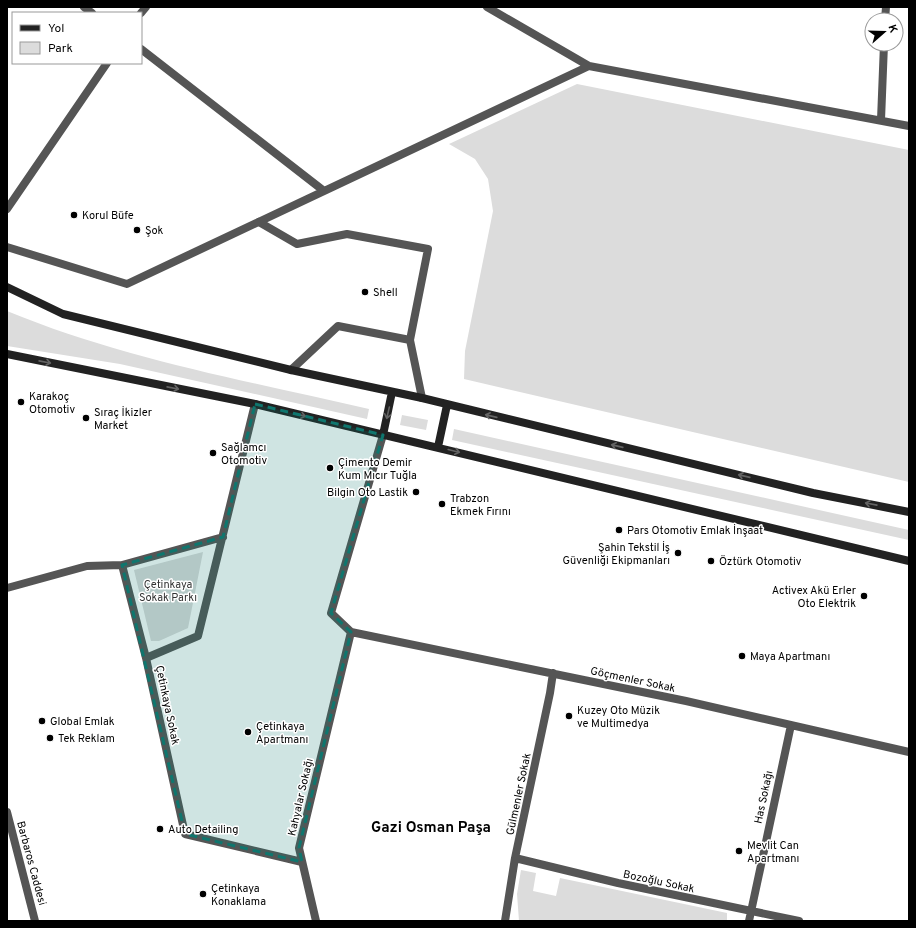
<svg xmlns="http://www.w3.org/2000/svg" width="916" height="928" font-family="Overpass,sans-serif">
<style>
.green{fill:#dcdcdc}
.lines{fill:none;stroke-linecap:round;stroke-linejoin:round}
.service{stroke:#555;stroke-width:8}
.minor{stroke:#555;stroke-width:8}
.tertiary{stroke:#555;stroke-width:8}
.secondary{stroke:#222;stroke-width:8}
.oneway{stroke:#646464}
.marked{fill:#0f766e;fill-opacity:0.2;stroke:#0f766e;stroke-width:3;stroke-dasharray:8 5;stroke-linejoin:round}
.poi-dot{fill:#000;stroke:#fff;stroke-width:1.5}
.labels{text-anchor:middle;stroke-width:3;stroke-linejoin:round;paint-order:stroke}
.poi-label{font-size:11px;fill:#000;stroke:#fff;text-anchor:start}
.park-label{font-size:11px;fill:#333;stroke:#fff}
.street-label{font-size:11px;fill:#000;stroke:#fff}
.district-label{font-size:15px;font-weight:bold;fill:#000;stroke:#fff}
</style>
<rect width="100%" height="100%" fill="#fff"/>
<path class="green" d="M577,84L909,150V482L464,379L465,351L493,211L488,179L475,159L449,144Z
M7,311C123,359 248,381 369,409L367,419L120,364L7,346Z
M402,415L428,420L426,430L400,425Z
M454,429L909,530V540L452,440Z
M203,552L188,628L159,641H151L134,570Z
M521,870L536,873L533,891L556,896L560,878L727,913V921H519L517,894Z"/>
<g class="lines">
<path class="service" d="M259,222L297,244L347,234L428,249L410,340
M291,370L338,326L410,340L422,398"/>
<path class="minor" d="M84,7L92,13
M487,7L589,66
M141,13L146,7
M885,20L886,7
M141,49L324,191
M881,120L884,44
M7,209L107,63
M7,247L127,284L589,66L909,126
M255,404L198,636L146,658L185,834L302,862
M7,588L87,566L122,565
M351,632L686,701L909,752
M351,632L331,613L383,435
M146,658L122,565L223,537
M515,858L618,883L799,921
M316,921L299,848L351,632
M505,921L515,858L550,693L553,673
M749,921L791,725"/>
<path class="tertiary" d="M7,812L35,921"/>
<path class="secondary" d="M7,287L63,314L291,370L422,398L813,493L909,512
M7,354L255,404L909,561
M383,435L392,392
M438,447L447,405"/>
</g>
<defs><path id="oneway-shaft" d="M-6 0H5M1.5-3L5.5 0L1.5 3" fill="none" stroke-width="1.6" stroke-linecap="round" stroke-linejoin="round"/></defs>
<g class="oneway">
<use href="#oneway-shaft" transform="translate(45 362) rotate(11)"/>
<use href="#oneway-shaft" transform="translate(173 388) rotate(11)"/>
<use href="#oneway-shaft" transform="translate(388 413) rotate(103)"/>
<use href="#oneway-shaft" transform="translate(300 415) rotate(13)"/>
<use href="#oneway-shaft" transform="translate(491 416) rotate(-167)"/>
<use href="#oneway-shaft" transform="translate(617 446) rotate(-167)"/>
<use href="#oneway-shaft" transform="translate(454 451) rotate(14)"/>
<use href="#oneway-shaft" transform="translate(744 476) rotate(-167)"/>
<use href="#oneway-shaft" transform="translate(871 504) rotate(-169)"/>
</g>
<path class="marked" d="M255,404L383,435L331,613L351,632L299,848L302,862L185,834L122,565L223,537Z"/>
<g class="poi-dot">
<circle cx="74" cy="215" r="4"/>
<circle cx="137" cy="230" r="4"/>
<circle cx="365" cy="292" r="4"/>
<circle cx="21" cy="402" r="4"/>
<circle cx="86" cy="418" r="4"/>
<circle cx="213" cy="453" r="4"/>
<circle cx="330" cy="468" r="4"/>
<circle cx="416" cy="492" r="4"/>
<circle cx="442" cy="504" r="4"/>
<circle cx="619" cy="530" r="4"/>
<circle cx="678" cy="553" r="4"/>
<circle cx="711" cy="561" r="4"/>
<circle cx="864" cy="596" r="4"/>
<circle cx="742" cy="656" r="4"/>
<circle cx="569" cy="716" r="4"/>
<circle cx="42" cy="721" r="4"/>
<circle cx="248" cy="732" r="4"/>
<circle cx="50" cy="738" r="4"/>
<circle cx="160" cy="829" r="4"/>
<circle cx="739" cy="851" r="4"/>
<circle cx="203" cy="894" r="4"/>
</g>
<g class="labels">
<g class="poi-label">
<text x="82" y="219">Korul Büfe</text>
<text x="145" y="234">Şok</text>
<text x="373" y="296">Shell</text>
<text x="29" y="400">Karakoç<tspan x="29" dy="13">Otomotiv</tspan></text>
<text x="94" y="416">Sıraç İkizler<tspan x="94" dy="13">Market</tspan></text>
<text x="221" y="451">Sağlamcı<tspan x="221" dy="13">Otomotiv</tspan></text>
<text x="338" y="466">Çimento Demir<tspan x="338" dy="13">Kum Mıcır Tuğla</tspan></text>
<text x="408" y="496" text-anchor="end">Bilgin Oto Lastik</text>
<text x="450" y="502">Trabzon<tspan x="450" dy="13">Ekmek Fırını</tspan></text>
<text x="627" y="534">Pars Otomotiv Emlak İnşaat</text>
<text x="670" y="551" text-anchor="end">Şahin Tekstil İş<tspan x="670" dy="13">Güvenliği Ekipmanları</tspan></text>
<text x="719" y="565">Öztürk Otomotiv</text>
<text x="856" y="594" text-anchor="end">Activex Akü Erler<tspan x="856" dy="13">Oto Elektrik</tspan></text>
<text x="750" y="660">Maya Apartmanı</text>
<text x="577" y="714">Kuzey Oto Müzik<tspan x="577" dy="13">ve Multimedya</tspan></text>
<text x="50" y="725">Global Emlak</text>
<text x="256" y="730">Çetinkaya<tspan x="256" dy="13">Apartmanı</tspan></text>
<text x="58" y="742">Tek Reklam</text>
<text x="168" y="833">Auto Detailing</text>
<text x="747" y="849">Mevlit Can<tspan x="747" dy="13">Apartmanı</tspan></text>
<text x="211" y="892">Çetinkaya<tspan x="211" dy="13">Konaklama</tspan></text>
</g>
<g class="park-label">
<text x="168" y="588">Çetinkaya<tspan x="168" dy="13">Sokak Parkı</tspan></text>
</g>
<g class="street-label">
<text transform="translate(633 679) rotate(12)" y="4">Göçmenler Sokak</text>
<text transform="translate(168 705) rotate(78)" y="4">Çetinkaya Sokak</text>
<text transform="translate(518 794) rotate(-78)" y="4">Gülmenler Sokak</text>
<text transform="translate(300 797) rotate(-77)" y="4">Kahyalar Sokağı</text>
<text transform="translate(763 797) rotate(-78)" y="4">Has Sokağı</text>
<text transform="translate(32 863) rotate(75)" y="4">Barbaros Caddesi</text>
<text transform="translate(659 881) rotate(12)" y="4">Bozoğlu Sokak</text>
</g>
<g class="district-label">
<text x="431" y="832">Gazi Osman Paşa</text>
</g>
</g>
<rect width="916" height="928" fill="none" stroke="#000000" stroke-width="16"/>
<rect x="12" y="12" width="130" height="52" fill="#ffffff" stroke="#999999"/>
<rect x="20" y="25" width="20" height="6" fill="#222222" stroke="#999999"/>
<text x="48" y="32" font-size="12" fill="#000000">Yol</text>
<rect x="20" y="42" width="20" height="12" fill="#dcdcdc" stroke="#999999"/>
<text x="48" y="52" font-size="12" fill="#000000">Park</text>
<g transform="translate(884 32) rotate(70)"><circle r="19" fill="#ffffff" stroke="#999999"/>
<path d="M0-3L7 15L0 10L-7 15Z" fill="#000000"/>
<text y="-6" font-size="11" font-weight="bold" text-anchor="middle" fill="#000000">K</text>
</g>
</svg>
